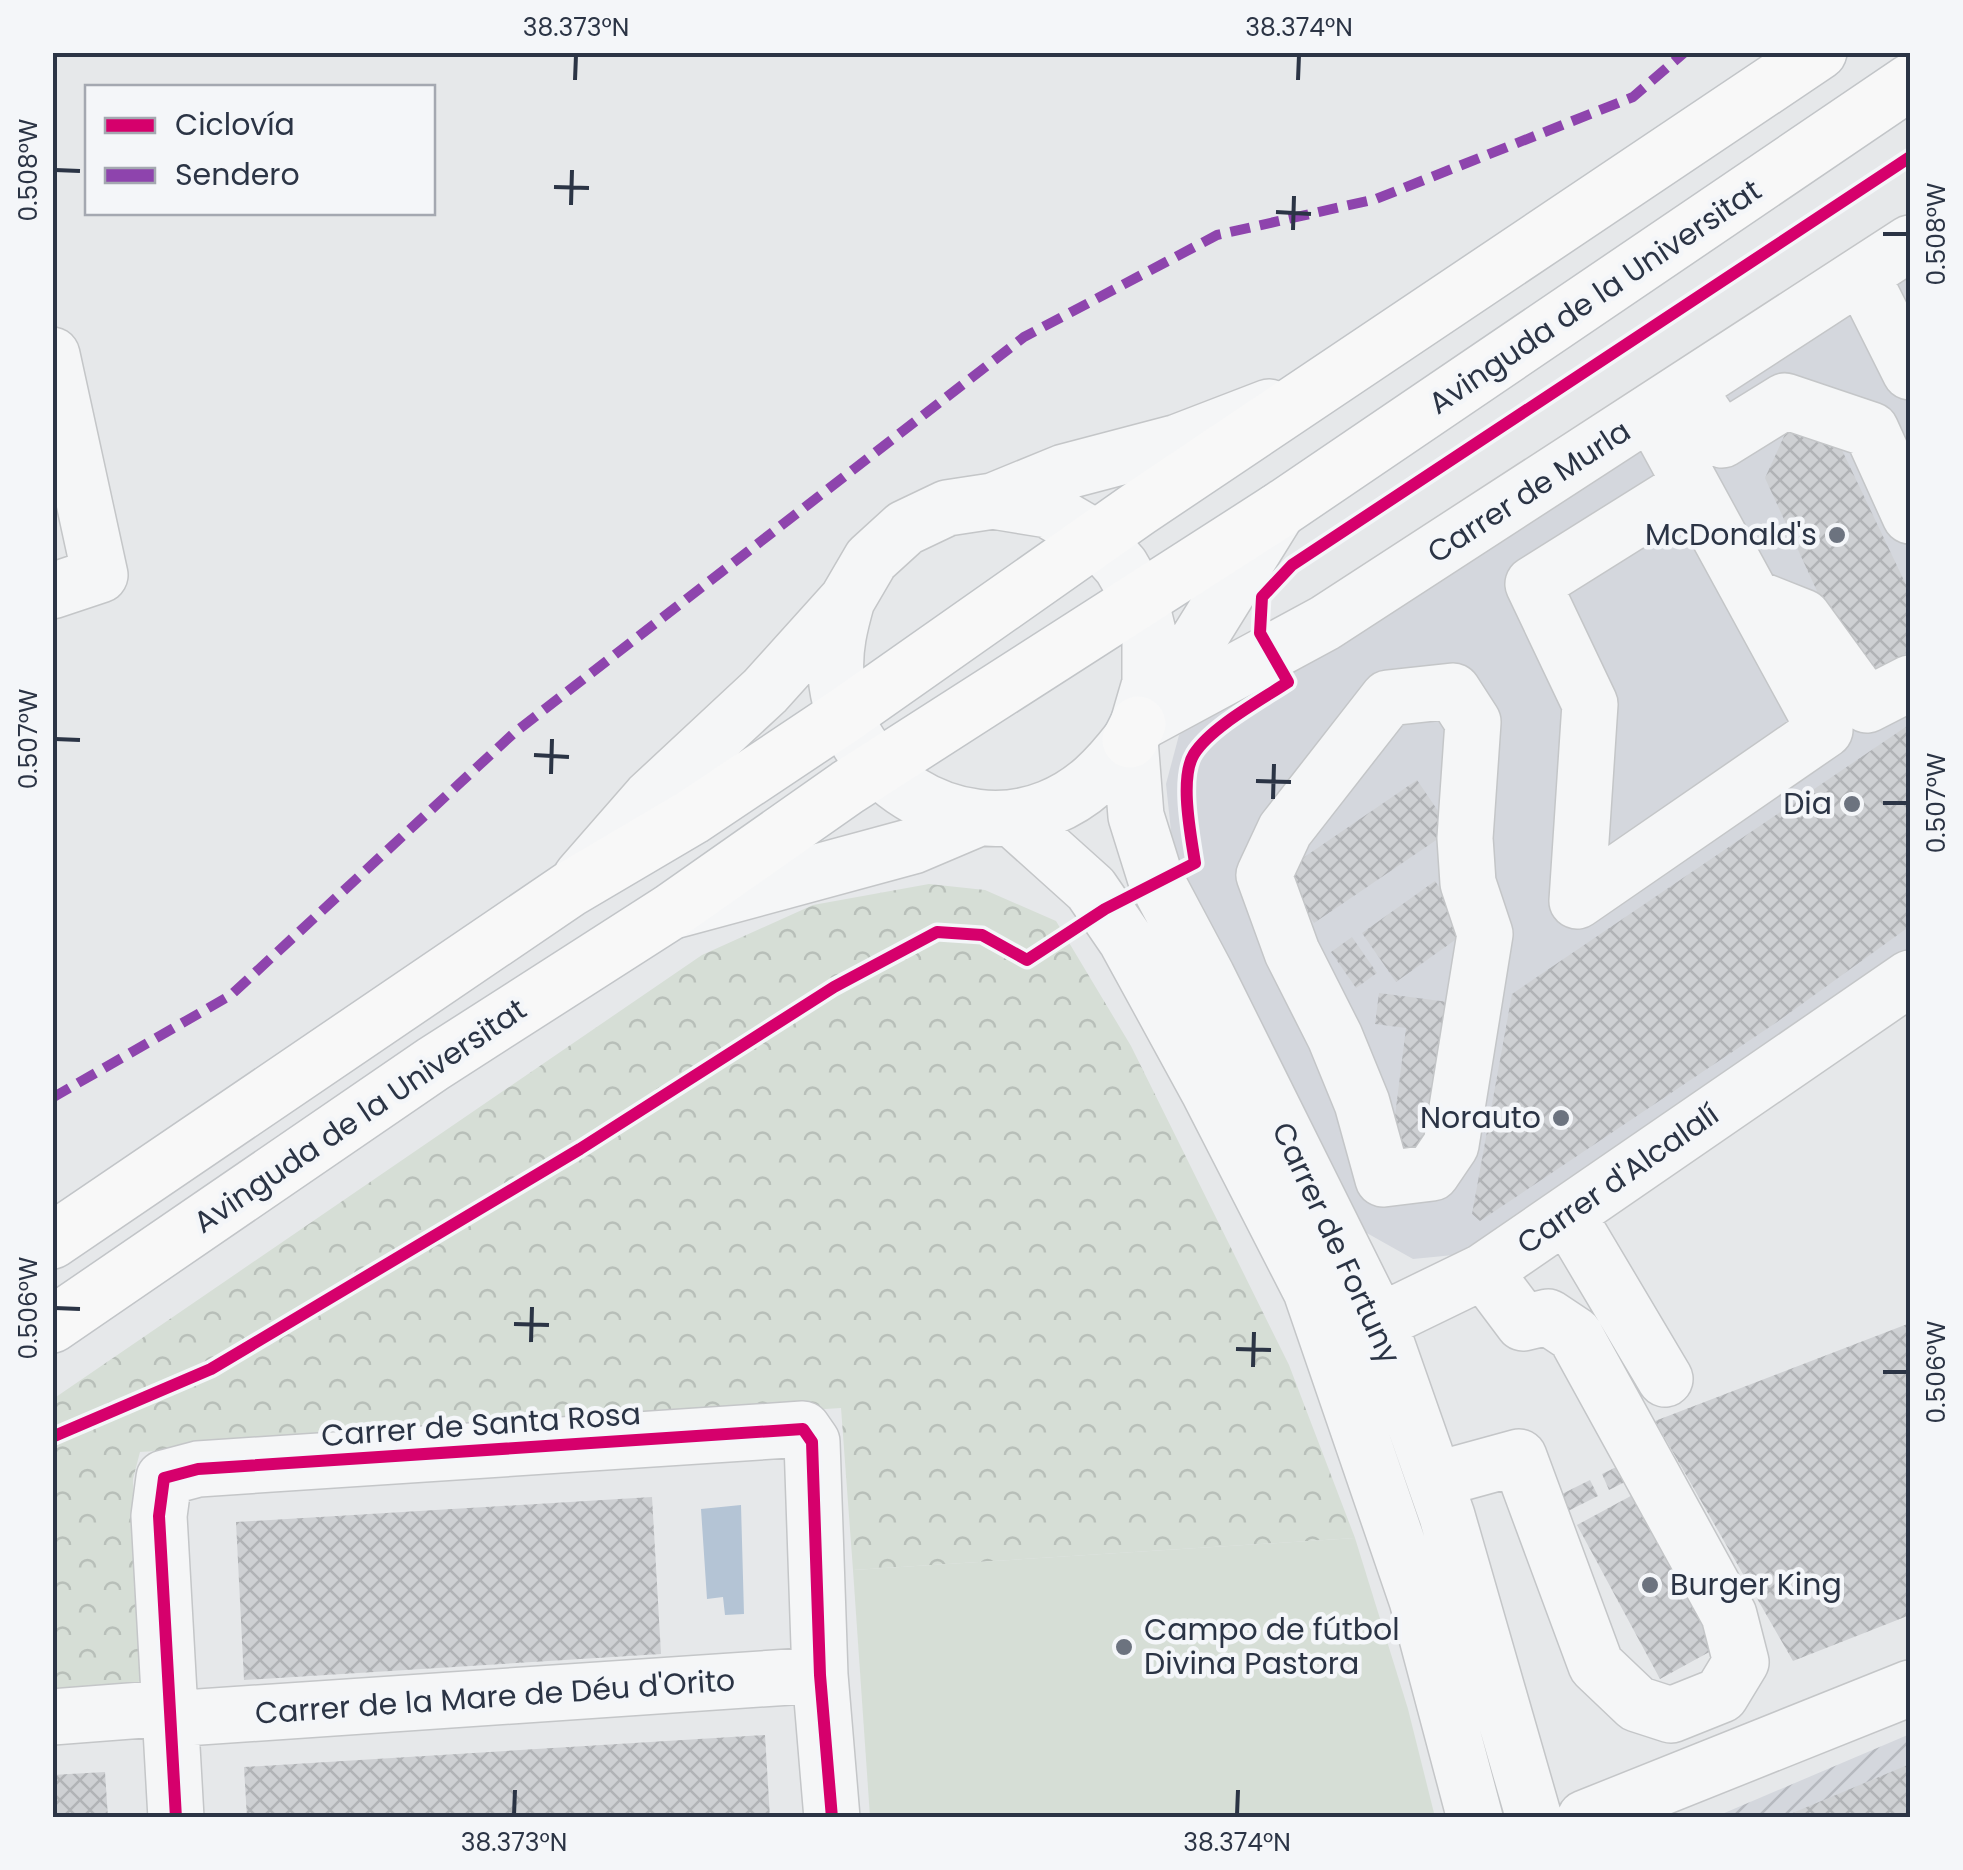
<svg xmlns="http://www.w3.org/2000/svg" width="1963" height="1870" font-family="Poppins,sans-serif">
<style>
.built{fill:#d4d7dd}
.industrial{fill:url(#industrial-furrows)}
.park{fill:url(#park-crowns)}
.garden{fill:#d6ded6}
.water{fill:#b4c4d5}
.building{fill:url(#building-cross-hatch)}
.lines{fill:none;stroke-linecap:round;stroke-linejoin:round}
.minor-casing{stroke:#c4c6c8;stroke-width:58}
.major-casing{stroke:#c2c5c8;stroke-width:58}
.minor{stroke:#f5f6f7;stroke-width:55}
.major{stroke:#f8f8f8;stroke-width:55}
.quiet{stroke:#8e44ad;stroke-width:10;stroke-dasharray:20 10;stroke-linecap:butt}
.cycleway-casing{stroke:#f4f6f9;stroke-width:19}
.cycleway{stroke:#d6006c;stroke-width:12}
.ticks{fill:none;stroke:#2b3445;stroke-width:4}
.poi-dot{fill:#6c737f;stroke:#f4f6f9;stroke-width:4}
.labels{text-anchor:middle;stroke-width:9;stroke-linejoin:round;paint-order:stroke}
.street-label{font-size:30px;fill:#2b3445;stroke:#f4f6f9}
.poi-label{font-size:30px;fill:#2b3445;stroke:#f4f6f9;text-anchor:end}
.neatline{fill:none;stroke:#2b3445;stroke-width:4}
.ticks-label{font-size:25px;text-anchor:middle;fill:#2b3445}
</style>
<defs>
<pattern id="industrial-furrows" width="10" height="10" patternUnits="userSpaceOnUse" patternTransform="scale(2.5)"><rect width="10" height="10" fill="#d4d7dd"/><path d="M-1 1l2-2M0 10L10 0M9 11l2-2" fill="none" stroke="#b6b9bf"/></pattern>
<pattern id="park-crowns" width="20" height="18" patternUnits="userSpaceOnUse" patternTransform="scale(2.5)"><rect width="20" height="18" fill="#d6ded6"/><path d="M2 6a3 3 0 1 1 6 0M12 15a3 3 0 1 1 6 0" fill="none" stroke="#b8bfb9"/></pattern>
<pattern id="building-cross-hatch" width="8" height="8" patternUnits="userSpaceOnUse" patternTransform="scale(2.5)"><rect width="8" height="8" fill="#ced0d3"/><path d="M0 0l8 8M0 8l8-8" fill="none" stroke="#b1b3b6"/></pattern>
</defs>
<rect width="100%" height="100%" fill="#e6e8ea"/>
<path class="built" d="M1910,250V960L1474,1253L1413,1259L1365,1232L1173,850L1166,784L1179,735Z"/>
<path class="industrial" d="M1910,1734V1817H1715Z"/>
<path class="park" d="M929,884L985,890L1056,921L1131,1046L1289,1365L1355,1538L853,1570L841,1408L140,1452L133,1479L140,1681L107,1699L53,1704V1399L702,955L813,905Z"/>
<path class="garden" d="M1355,1538L1408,1709L1435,1817H870L853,1570Z"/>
<path class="water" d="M741,1505L744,1614L725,1615L723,1597L707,1599L701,1509Z"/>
<path class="building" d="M1786,432L1841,448L1910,593V651L1857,678L1765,478Z
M1910,724V926L1777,1022L1480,1221L1472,1214L1512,994Z
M1417,780L1451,830L1314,923L1281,873Z
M1435,881L1469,930L1396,982L1362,933Z
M1352,937L1377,973L1356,988L1331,952Z
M1379,993L1456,1003L1437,1154L1391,1148L1406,1028L1375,1024Z
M1910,1323V1615L1793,1661L1655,1421Z
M1631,1460L1639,1475L1609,1490L1602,1474Z
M1590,1480L1598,1496L1568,1511L1560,1495Z
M1640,1491L1722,1645L1660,1679L1577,1525Z
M652,1497L661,1654L244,1680L236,1522Z
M765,1735L770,1818H247L244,1767Z
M1910,1764V1818H1783V1817Z
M105,1772L108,1818H52V1775Z"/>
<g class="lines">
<defs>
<path id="minor" d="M1862,276L1910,372
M52,355L100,575L52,591
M1688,390L1722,440L1785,401L1871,430L1910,516
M1652,413L1825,730L1577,901L1590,704L1533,584L1691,485
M993,501L1048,510L1096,538L1121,566L1140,599L1150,640V683L1138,724
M847,600C840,625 834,648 836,675C843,775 956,846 1049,808C1084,794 1107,770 1130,740
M1760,600L1803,617L1867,705L1910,683
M1453,691L1473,722L1465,838L1468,883L1485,934L1451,1145L1432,1173L1383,1179L1362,1103L1335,1037L1292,952L1264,875L1285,830L1388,698Z
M1149,709L1180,669L1278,511
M1138,724L1325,623L1910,243
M1130,740L1136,816L1156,880L1207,976L1379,1322L1447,1516L1534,1818
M1012,818L1091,889L1126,940L1208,1090L1311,1291L1417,1600L1475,1818
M581,877L650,798L765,691L847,600L871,559L905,528L947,508L993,501L1064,472L1178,442L1269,407
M677,910L913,846L979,818
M1567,1214L1665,1379
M1345,1306L1379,1322L1484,1271L1910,978
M1435,1480L1519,1457L1596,1665L1637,1704L1671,1715L1721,1695L1741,1662L1729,1615L1575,1335L1548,1317L1523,1323L1484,1271
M52,1717L169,1708
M170,1719L820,1675
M176,1818L159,1516L164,1478L198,1469L803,1429L812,1442L820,1675L832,1818
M1585,1818L1910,1688"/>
<path id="major" d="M1130,740L1138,724
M52,1241L570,889L692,817L845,715L1138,509L1819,52
M52,1325L433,1064L670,912L848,787L1278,511L1910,82"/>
</defs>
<use href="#minor" class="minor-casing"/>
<use href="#major" class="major-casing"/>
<use href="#minor" class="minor"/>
<use href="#major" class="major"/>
<path class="quiet" d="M52,1098L231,995L514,733L1024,337L1217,235L1376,199L1633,97L1685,52"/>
<defs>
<path id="cycleway" d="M52,1437L211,1369L580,1149L834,987L937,932L982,935L1027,960L1105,909L1195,863C1191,836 1179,778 1194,754C1211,727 1261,700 1288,682L1260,633L1262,597L1292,565L1910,157
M176,1818L159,1516L164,1478L198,1469L803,1429L812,1442L820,1675L832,1818"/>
</defs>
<use href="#cycleway" class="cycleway-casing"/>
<use href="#cycleway" class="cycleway"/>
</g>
<path class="ticks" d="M575,80L576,55M1298,80L1299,55M55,170L80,171M554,187L589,188M571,205L572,170M1276,212L1311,214M1293,230L1294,196M1883,234H1908M55,739L80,740M534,755L569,757M551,774L552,739M1256,781L1291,782M1273,799L1274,764M1883,803H1908M55,1308L80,1309M514,1324L549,1325M531,1342L532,1307M1236,1349L1271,1350M1253,1367L1254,1332M1883,1372H1908M514,1815L515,1790M1237,1815L1238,1790"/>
<g class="poi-dot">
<circle cx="1837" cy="535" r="10"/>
<circle cx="1852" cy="804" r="10"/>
<circle cx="1561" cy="1118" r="10"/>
<circle cx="1650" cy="1585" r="10"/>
<circle cx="1124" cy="1647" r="10"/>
</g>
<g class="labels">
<g class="street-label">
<text transform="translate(1595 297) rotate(-34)" y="10">Avinguda de la Universitat</text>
<text transform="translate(1529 492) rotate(-33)" y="10">Carrer de Murla</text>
<text transform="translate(360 1116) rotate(-34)" y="10">Avinguda de la Universitat</text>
<text transform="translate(1618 1179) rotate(-35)" y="10">Carrer d'Alcalalí</text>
<text transform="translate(1336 1243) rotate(65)" y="10">Carrer de Fortuny</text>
<text transform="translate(481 1425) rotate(-4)" y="10">Carrer de Santa Rosa</text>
<text transform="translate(495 1697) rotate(-4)" y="10">Carrer de la Mare de Déu d'Orito</text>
</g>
<g class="poi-label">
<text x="1817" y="545">McDonald's</text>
<text x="1832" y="814">Dia</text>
<text x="1541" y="1128">Norauto</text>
<text x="1670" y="1595" text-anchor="start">Burger King</text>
<text x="1144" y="1640" text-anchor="start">Campo de fútbol<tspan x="1144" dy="34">Divina Pastora</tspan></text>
</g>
</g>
<rect width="1963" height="1870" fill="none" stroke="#f4f6f9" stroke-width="110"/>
<rect x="85" y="85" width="350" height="130" fill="#f4f6f9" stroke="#a4a8b1" stroke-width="2.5"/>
<rect x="105" y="118" width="50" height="15" fill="#d6006c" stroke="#a4a8b1" stroke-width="2.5"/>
<text x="175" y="135" font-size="30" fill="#2b3445">Ciclovía</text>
<rect x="105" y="168" width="50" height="15" fill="#8e44ad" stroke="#a4a8b1" stroke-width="2.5"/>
<text x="175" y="185" font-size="30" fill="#2b3445">Sendero</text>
<rect x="55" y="55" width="1853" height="1760" class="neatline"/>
<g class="ticks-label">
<text x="576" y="36">38.373°N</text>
<text x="1299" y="36">38.374°N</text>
<text transform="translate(28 170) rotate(-90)" y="9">0.508°W</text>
<text transform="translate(1936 234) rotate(-90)" y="9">0.508°W</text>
<text transform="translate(28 739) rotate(-90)" y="9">0.507°W</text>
<text transform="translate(1936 803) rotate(-90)" y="9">0.507°W</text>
<text transform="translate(28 1308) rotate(-90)" y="9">0.506°W</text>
<text transform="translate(1936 1372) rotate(-90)" y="9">0.506°W</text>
<text x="514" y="1851">38.373°N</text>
<text x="1237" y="1851">38.374°N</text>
</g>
</svg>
